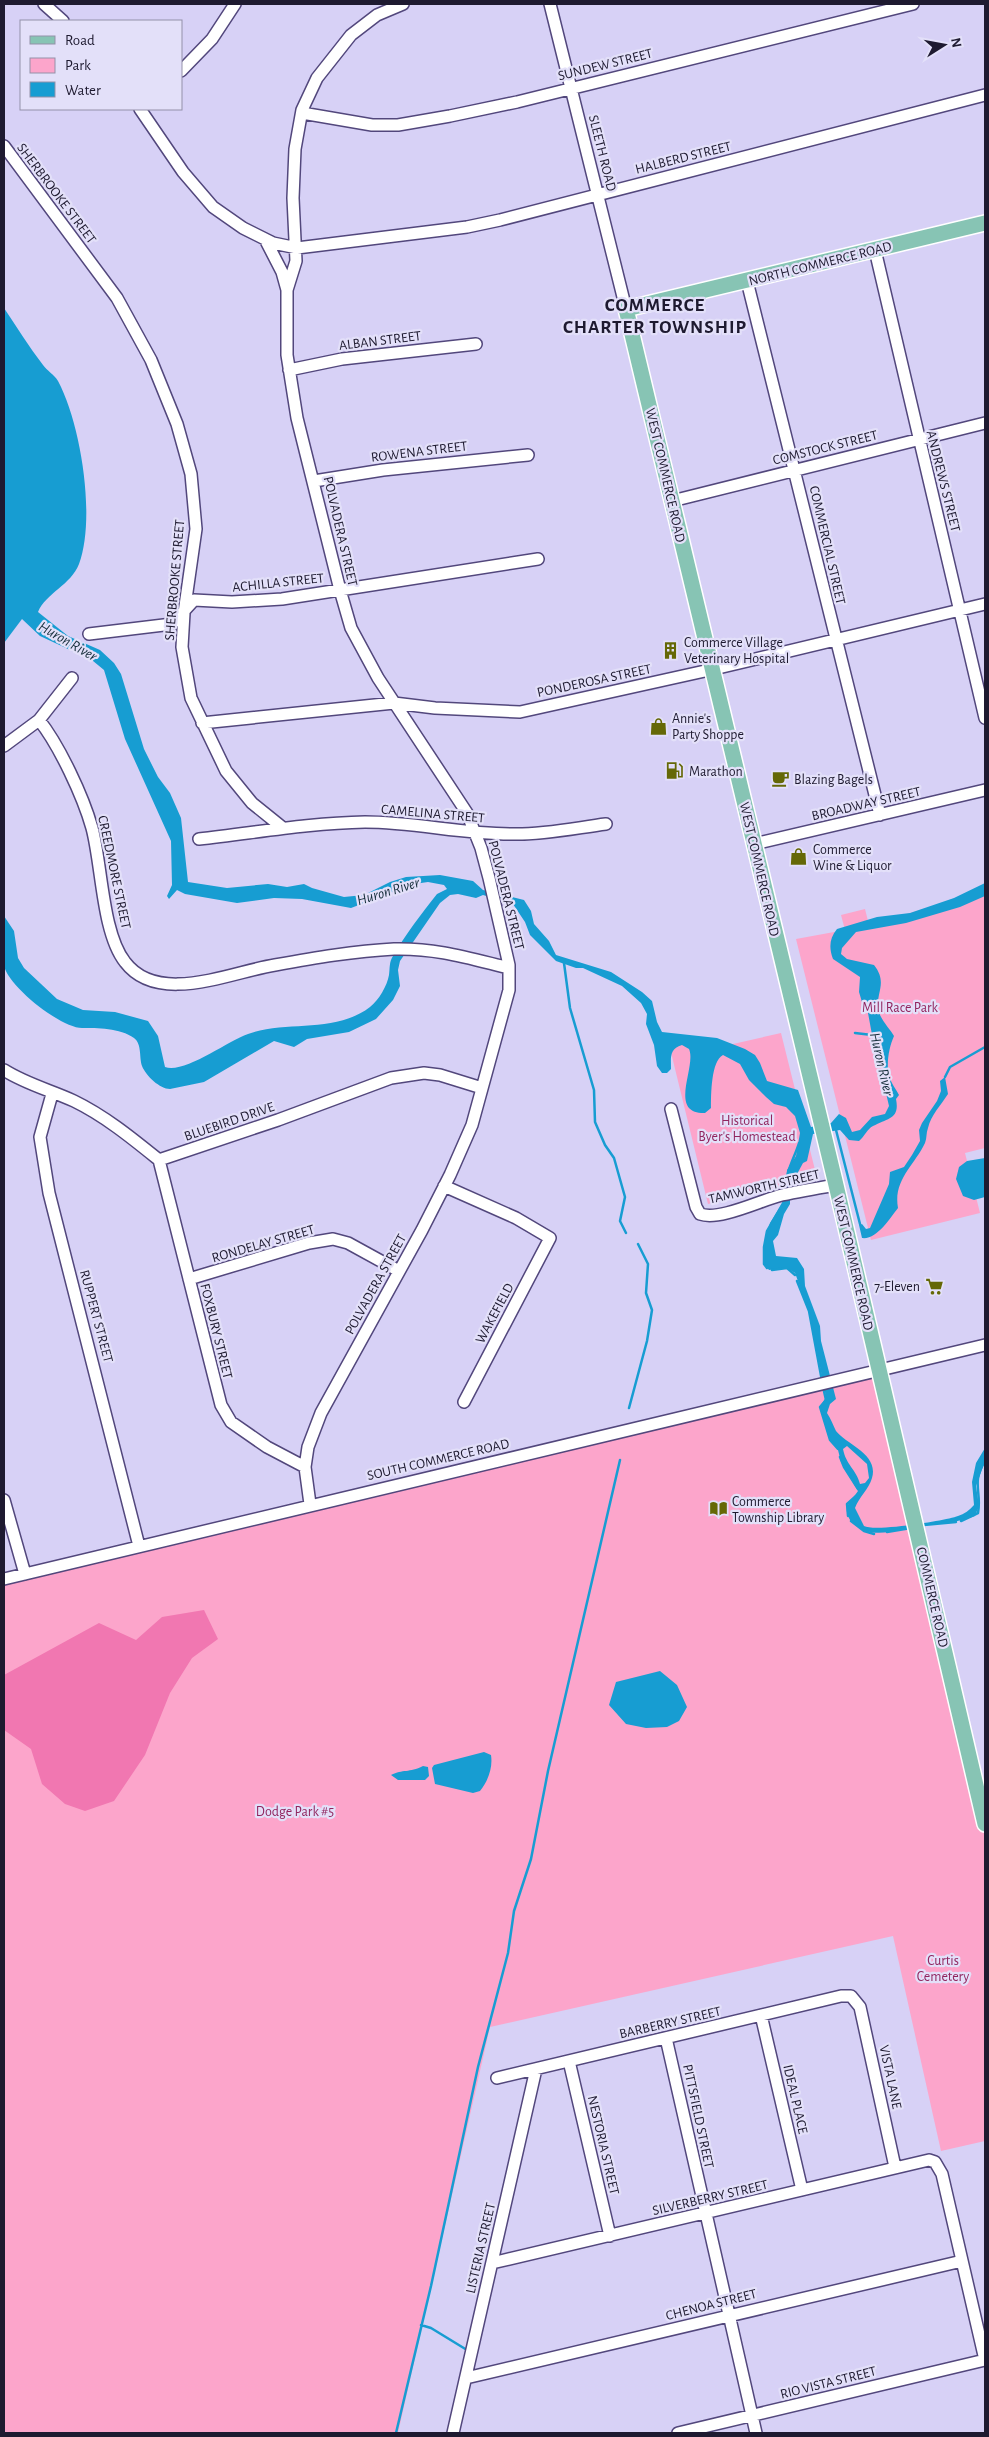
<svg xmlns="http://www.w3.org/2000/svg" width="989" height="2437" font-family="'Alegreya Sans',sans-serif">
<style>
.green{fill:#fca5cb}
.forest{fill:#f177b1}
.water{fill:#179dd2;fill-rule:evenodd}
.lines{fill:none;stroke-linecap:round;stroke-linejoin:round}
.stream{stroke:#179dd2;stroke-width:2.5}
.minor-casing{stroke:#52477c;stroke-width:14}
.major-casing{stroke:#fff;stroke-width:18}
.minor{stroke:#fff;stroke-width:11}
.major{stroke:#87c4b4;stroke-width:15}
.labels{text-anchor:middle;stroke-width:4.5;stroke-linejoin:round;paint-order:stroke}
.street-label{font-size:14px;fill:#1e1a30;stroke:#e3e0f9}
.poi-label{font-size:14px;fill:#1e1a30;stroke:#e3e0f9;text-anchor:start}
.park-label{font-size:14px;fill:#91255f;stroke:#e3e0f9}
.water-label{font-size:15px;font-style:italic;fill:#172f3c;stroke:#e3e0f9}
.district-label{font-size:19px;font-weight:bold;letter-spacing:1px;fill:#1e1a30;stroke:#e3e0f9}
</style>
<rect width="100%" height="100%" fill="#d7d1f6"/>
<path class="green" d="M985,891V1148L965,1153L980,1213L871,1240L796,939L845,930L841,915L865,909L869,925Z
M781,1033L817,1178L708,1204L668,1040L733,1044Z
M878,1372L985,1829V2141L941,2151L893,1936L490,2027L398,2433H4V1582Z"/>
<path class="forest" d="M204,1610L218,1639L192,1658L170,1693L145,1755L114,1801L85,1811L65,1804L42,1784L31,1749L4,1730V1675L99,1623L136,1640L162,1617Z"/>
<path class="water" d="M4,308C17,327 29,347 43,365C47,371 54,374 58,381C81,424 96,518 79,564C71,585 46,593 38,612L68,636L100,650L114,663L121,674L144,749L158,777L170,793L181,818L188,882L227,888L268,884L287,887L304,884L312,888L344,897L364,895L390,882L406,877L440,875L473,881L483,890L524,900L531,911L534,924L549,941L556,955L611,972L642,992L652,1001L657,1022L662,1032L717,1038L745,1049L755,1055L760,1063L767,1081L798,1090L811,1127L831,1123L839,1114L846,1118L852,1132L860,1130L872,1117L885,1114L889,1106L882,1076L884,1069L875,1051L868,1013L862,1002L859,992L860,977L833,959C829,948 829,939 837,929L877,917L910,913L954,898L985,883V896L960,907L906,923L856,932L842,948L841,954L847,959L874,965C889,984 874,994 879,1012C881,1020 890,1029 894,1036C889,1047 886,1064 889,1076C891,1083 896,1089 899,1095L896,1099C900,1119 888,1118 873,1126C867,1129 865,1136 859,1141L849,1140L840,1130L813,1134L807,1161L803,1163L790,1187V1204L784,1214L778,1235L773,1241L776,1256L797,1258L804,1269L805,1286L820,1326L821,1341L836,1399L830,1404L827,1413C831,1419 833,1425 836,1431C847,1445 879,1454 872,1478C869,1489 859,1497 855,1508L864,1526C875,1532 944,1521 958,1516C964,1514 970,1510 974,1505L972,1482L976,1463L985,1448V1461L976,1486L979,1506L975,1516C957,1523 941,1523 921,1525C898,1529 874,1541 854,1524C848,1519 846,1513 847,1506L858,1491L841,1462L838,1450L830,1440L820,1407L826,1397L809,1311L795,1273L787,1268L769,1270L764,1264L765,1240L770,1223L785,1199L787,1170L796,1156L800,1133L795,1116L786,1107L774,1104L766,1097L749,1080L740,1064L723,1055C711,1061 711,1095 711,1108L705,1113C667,1114 697,1066 689,1049L682,1045C669,1049 671,1058 671,1069L667,1073H662L657,1066L654,1045L646,1024L647,1014L641,1003L622,986L583,968H576L556,961L530,935L525,922L513,904L483,895L476,898L458,894L450,895L440,903L400,961L398,970L400,986L393,1000L376,1019L349,1032L307,1039L294,1047L274,1041L204,1082L170,1089C160,1089 146,1076 142,1066C139,1057 142,1044 134,1038C120,1028 97,1028 82,1028C61,1028 9,987 4,966C0,951 4,931 4,916L14,931L18,958L24,968L57,999L83,1010L115,1012L148,1021L158,1036L165,1067C184,1074 226,1042 248,1034C287,1020 335,1034 370,1007C379,1000 387,986 389,975C390,968 389,962 393,956C405,935 422,913 437,894L447,889L444,885L428,882L414,884L351,908L302,899L274,898L237,903L185,894L177,890L169,899L167,896L172,885L171,841L125,739L104,670L87,656L81,655L40,636L22,619L4,643ZM847,1446L867,1464L869,1478L865,1483L860,1484C856,1469 846,1465 843,1449Z
M945,1077L948,1094C941,1105 931,1115 928,1128C926,1133 927,1138 925,1143C914,1166 893,1180 898,1208C890,1218 877,1240 862,1238L859,1225L862,1224L866,1229L870,1228L889,1184L890,1172L904,1167L912,1155L920,1141L919,1130L922,1123L937,1101L941,1091L940,1081Z
M985,1158V1197L974,1200L963,1196L956,1179L959,1167L967,1161Z
M660,1671L677,1685L687,1707L679,1721L667,1727L646,1728L626,1724L609,1705L616,1682Z
M484,1752L491,1755C493,1768 488,1781 480,1791L473,1793L435,1784L432,1768L434,1765Z
M423,1766L428,1767L429,1776L425,1780H398L391,1775C403,1769 409,1773 423,1766Z"/>
<g class="lines">
<path class="stream" d="M564,963L570,1008L594,1090L595,1122L605,1145L614,1158L625,1197L620,1221L626,1233
M855,1033L872,1035
M945,1077L950,1067L985,1047
M836,1130L860,1224
M786,1190C785,1172 794,1159 799,1143
M767,1268L764,1264V1247L767,1231L786,1198
M772,1270L787,1268L795,1275
M797,1281L809,1311L822,1381
M823,1387L826,1400L820,1407L830,1440L838,1449
M629,1408L647,1341L652,1310L646,1293L648,1264L638,1244
M840,1457L844,1467L858,1489
M848,1516L847,1504L856,1496
M851,1521L864,1531L874,1534
M961,1521L978,1513C982,1492 971,1483 985,1461
M924,1525L956,1522
M887,1532L911,1528
M421,2325L431,2328L467,2350
M396,2433L431,2286L478,2067L508,1953L514,1911L531,1859L548,1771L620,1460"/>
<defs>
<path id="minor" d="M44,4L63,21
M550,4L626,309
M181,71L212,39L235,4
M140,109L183,172L213,207L243,228L273,243L297,248L467,227L500,220L985,95
M302,113L372,125H398L450,116L517,102L913,4
M4,146L117,298L151,360L177,424L191,474L196,529L184,613L182,647L191,698L226,771L252,803L283,828
M265,239L282,272L287,290
M875,250L985,718
M747,281L880,815
M289,370L342,359L476,344
M314,481L383,470L528,455
M672,501L985,423
M89,634L172,624L194,600L232,602L282,599L538,559
M39,720C59,745 83,796 92,828C102,865 102,933 125,962C158,1006 231,972 275,965C314,958 354,951 394,949C437,948 468,958 509,968
M202,723L394,703L435,708L520,712L714,669L985,604
M4,746L39,720L72,678
M199,839C254,833 309,823 365,822C414,822 462,834 512,834C542,835 575,828 606,824
M754,844L985,790
M4,1070C26,1084 50,1090 74,1101C105,1116 133,1139 159,1160
M52,1094L40,1137L49,1193L139,1546
M671,1109L696,1207L700,1214C720,1221 761,1200 782,1195C800,1191 818,1188 836,1185
M159,1160L221,1405L231,1422L267,1447L305,1467
M159,1160L278,1120L391,1078L424,1073L440,1075L482,1088
M444,1186L516,1218L550,1238L464,1402
M189,1279L309,1243L333,1239L348,1243L399,1271
M4,1500L25,1574
M310,1504L305,1467L308,1447L321,1413L422,1230L450,1175L472,1125L509,990V965L489,878L481,848L467,813L378,678L351,628L340,590L297,418L287,355V290L296,261L293,198L295,149L302,110L317,78L351,35L377,15L403,4
M4,1579L985,1345
M761,2015L802,2190
M666,2038L756,2433
M569,2061L610,2236
M497,2078L841,1996H851L860,2007L895,2167
M492,2263L929,2160L935,2162L942,2174L985,2360
M466,2378L962,2261
M453,2433L536,2069
M678,2433L985,2360"/>
<path id="major" d="M985,223L626,309L836,1185L985,1824"/>
</defs>
<use href="#minor" class="minor-casing"/>
<use href="#major" class="major-casing"/>
<use href="#minor" class="minor"/>
<use href="#major" class="major"/>
</g>
<defs>
<symbol id="building-bare" viewBox="-9 -9 18 18"><path d="M-4-6H4V6H1V3H-1V6H-4ZM-2.5-4.3h1.7v1.8h-1.7ZM.8-4.3h1.7v1.8H.8ZM-2.5-1h1.7V.8h-1.7ZM.8-1h1.7V.8H.8Z" fill="#656806" stroke="#e3e0f9" stroke-width="2.5" paint-order="stroke"/></symbol>
<symbol id="shop-bare" viewBox="-9 -9 18 18"><path d="M-5-2.5h2.3a2.7 3.5 0 0 1 5.4 0H5L5.5 6h-11ZM-1.5-2.5h3a1.5 2.3 0 0 0-3 0Z" fill="#656806" stroke="#e3e0f9" stroke-width="2.5" paint-order="stroke"/></symbol>
<symbol id="fuel-bare" viewBox="-9 -9 18 18"><path d="M-5.5-6h7V0h2V4h1.3V-2.5L3-4.5l.8-.8L6-3V5H2.5V1h-1V6h-7ZM-4.2-4.7v3.2H.2V-4.7Z" fill="#656806" stroke="#e3e0f9" stroke-width="2.5" paint-order="stroke"/></symbol>
<symbol id="cafe-bare" viewBox="-9 -9 18 18"><path d="M-5.5-4.5H6V0H3Q3 3.5 0 3.5H-2.5Q-5.5 3.5-5.5 0ZM3-3.2v2h1.7v-2ZM-6 4.5H4V6H-6Z" fill="#656806" stroke="#e3e0f9" stroke-width="2.5" paint-order="stroke"/></symbol>
<symbol id="supermarket-bare" viewBox="-9 -9 18 18"><path d="M-6-5.5h2.5l.6 2H6L4.5 2H-2.5L-4.4-4H-6ZM-1.5 3.2a1.3 1.3 0 1 0 .1 0ZM3 3.2a1.3 1.3 0 1 0 .1 0Z" fill="#656806" stroke="#e3e0f9" stroke-width="2.5" paint-order="stroke"/></symbol>
<symbol id="library-bare" viewBox="-9 -9 18 18"><path d="M-6-4Q-3-5.5-.7-3.5V5Q-3 3-6 4ZM6-4Q3-5.5 .7-3.5V5Q3 3 6 4Z" fill="#656806" stroke="#e3e0f9" stroke-width="2.5" paint-order="stroke"/></symbol>
</defs>
<g fill-rule="evenodd">
<use href="#building-bare" x="658" y="638" width="25" height="25"/>
<use href="#shop-bare" x="646" y="714" width="25" height="25"/>
<use href="#fuel-bare" x="662" y="758" width="25" height="25"/>
<use href="#cafe-bare" x="768" y="766" width="25" height="25"/>
<use href="#shop-bare" x="786" y="844" width="25" height="25"/>
<use href="#supermarket-bare" x="922" y="1274" width="25" height="25"/>
<use href="#library-bare" x="706" y="1496" width="25" height="25"/>
</g>
<g class="labels">
<g class="street-label">
<text transform="translate(605 64) rotate(-14)" y="5">SUNDEW STREET</text>
<text transform="translate(603 153) rotate(76)" y="5">SLEETH ROAD</text>
<text transform="translate(683 157) rotate(-14)" y="5">HALBERD STREET</text>
<text transform="translate(57 193) rotate(53)" y="5">SHERBROOKE STREET</text>
<text transform="translate(820 263) rotate(-14)" y="5">NORTH COMMERCE ROAD</text>
<text transform="translate(380 340) rotate(-7)" y="5">ALBAN STREET</text>
<text transform="translate(825 447) rotate(-14)" y="5">COMSTOCK STREET</text>
<text transform="translate(419 451) rotate(-7)" y="5">ROWENA STREET</text>
<text transform="translate(666 475) rotate(77)" y="5">WEST COMMERCE ROAD</text>
<text transform="translate(944 481) rotate(76)" y="5">ANDREWS STREET</text>
<text transform="translate(341 531) rotate(77)" y="5">POLVADERA STREET</text>
<text transform="translate(828 545) rotate(77)" y="5">COMMERCIAL STREET</text>
<text transform="translate(174 580) rotate(-85)" y="5">SHERBROOKE STREET</text>
<text transform="translate(278 582) rotate(-6)" y="5">ACHILLA STREET</text>
<text transform="translate(594 680) rotate(-12)" y="5">PONDEROSA STREET</text>
<text transform="translate(866 803) rotate(-13)" y="5">BROADWAY STREET</text>
<text transform="translate(433 813) rotate(5)" y="5">CAMELINA STREET</text>
<text transform="translate(760 869) rotate(77)" y="5">WEST COMMERCE ROAD</text>
<text transform="translate(115 872) rotate(78)" y="5">CREEDMORE STREET</text>
<text transform="translate(507 895) rotate(76)" y="5">POLVADERA STREET</text>
<text transform="translate(229 1121) rotate(-19)" y="5">BLUEBIRD DRIVE</text>
<text transform="translate(764 1186) rotate(-13)" y="5">TAMWORTH STREET</text>
<text transform="translate(263 1243) rotate(-16)" y="5">RONDELAY STREET</text>
<text transform="translate(854 1263) rotate(77)" y="5">WEST COMMERCE ROAD</text>
<text transform="translate(375 1284) rotate(-61)" y="5">POLVADERA STREET</text>
<text transform="translate(494 1313) rotate(-62)" y="5">WAKEFIELD</text>
<text transform="translate(97 1316) rotate(75)" y="5">RUPPERT STREET</text>
<text transform="translate(217 1331) rotate(76)" y="5">FOXBURY STREET</text>
<text transform="translate(438 1459) rotate(-13)" y="5">SOUTH COMMERCE ROAD</text>
<text transform="translate(933 1597) rotate(77)" y="5">COMMERCE ROAD</text>
<text transform="translate(670 2022) rotate(-13)" y="5">BARBERRY STREET</text>
<text transform="translate(891 2077) rotate(78)" y="5">VISTA LANE</text>
<text transform="translate(796 2099) rotate(77)" y="5">IDEAL PLACE</text>
<text transform="translate(699 2116) rotate(78)" y="5">PITTSFIELD STREET</text>
<text transform="translate(604 2145) rotate(77)" y="5">NESTORIA STREET</text>
<text transform="translate(710 2197) rotate(-13)" y="5">SILVERBERRY STREET</text>
<text transform="translate(480 2248) rotate(-77)" y="5">LISTERIA STREET</text>
<text transform="translate(711 2304) rotate(-14)" y="5">CHENOA STREET</text>
<text transform="translate(828 2382) rotate(-14)" y="5">RIO VISTA STREET</text>
</g>
<g class="poi-label">
<text x="684" y="647">Commerce Village<tspan x="684" dy="16">Veterinary Hospital</tspan></text>
<text x="672" y="723">Annie's<tspan x="672" dy="16">Party Shoppe</tspan></text>
<text x="689" y="776">Marathon</text>
<text x="794" y="784">Blazing Bagels</text>
<text x="813" y="854">Commerce<tspan x="813" dy="16">Wine &amp; Liquor</tspan></text>
<text x="920" y="1291" text-anchor="end">7-Eleven</text>
<text x="732" y="1506">Commerce<tspan x="732" dy="16">Township Library</tspan></text>
</g>
<g class="park-label">
<text x="900" y="1012">Mill Race Park</text>
<text x="747" y="1125">Historical<tspan x="747" dy="16">Byer's Homestead</tspan></text>
<text x="295" y="1816">Dodge Park #5</text>
<text x="943" y="1965">Curtis<tspan x="943" dy="16">Cemetery</tspan></text>
</g>
<g class="water-label">
<text transform="translate(68 641) rotate(30)" y="5">Huron River</text>
<text transform="translate(388 891) rotate(-17)" y="5">Huron River</text>
<text transform="translate(882 1064) rotate(77)" y="5">Huron River</text>
</g>
<g class="district-label">
<text x="655" y="311">COMMERCE<tspan x="655" dy="22">CHARTER TOWNSHIP</tspan></text>
</g>
</g>
<rect width="989" height="2437" fill="none" stroke="#1e1a30" stroke-width="10"/>
<rect x="20" y="20" width="162" height="90" fill="#e3e0f9" stroke="#9491a9"/>
<rect x="30" y="36" width="25" height="8" fill="#87c4b4" stroke="#9491a9"/>
<text x="65" y="45" font-size="15" fill="#1e1a30">Road</text>
<rect x="30" y="58" width="25" height="15" fill="#fca5cb" stroke="#9491a9"/>
<text x="65" y="70" font-size="15" fill="#1e1a30">Park</text>
<rect x="30" y="82" width="25" height="15" fill="#179dd2" stroke="#9491a9"/>
<text x="65" y="95" font-size="15" fill="#1e1a30">Water</text>
<g transform="translate(944 45) rotate(79)" stroke="#e3e0f9" stroke-width="4" paint-order="stroke">
<path d="M0-4L9 19L0 12L-9 19Z" fill="#1e1a30"/>
<text y="-8" font-size="14" font-weight="bold" text-anchor="middle" fill="#1e1a30">N</text>
</g>
</svg>
